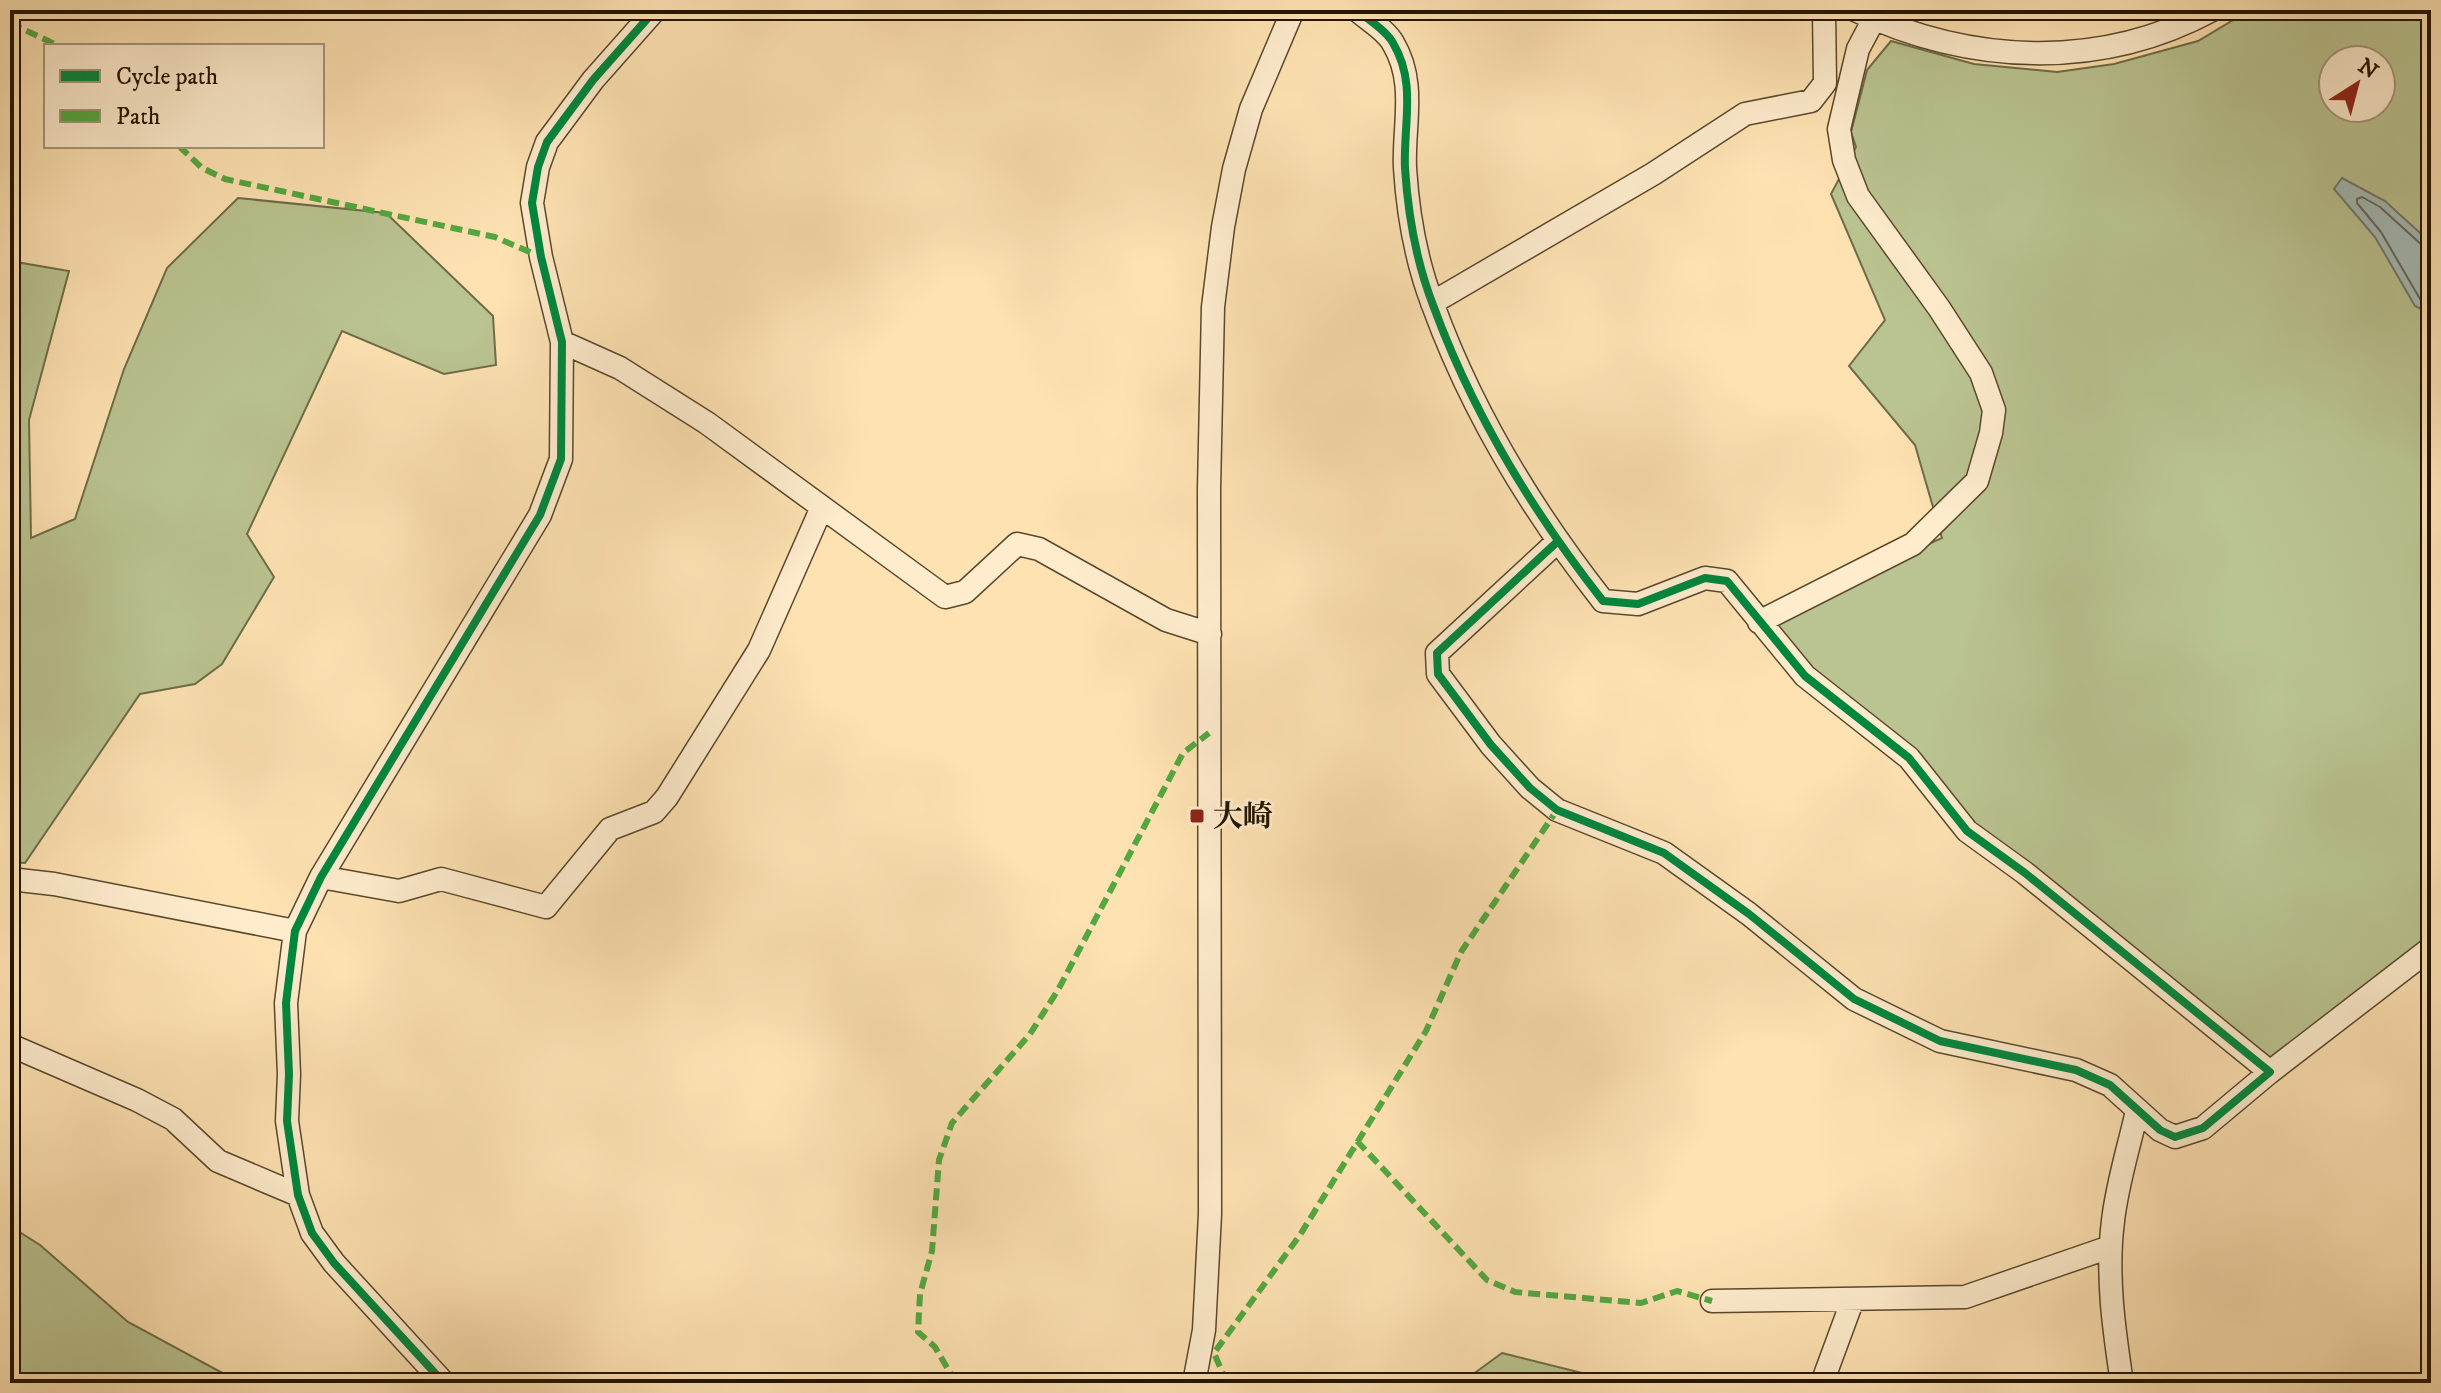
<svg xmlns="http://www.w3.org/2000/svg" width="2441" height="1393" font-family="'IM FELL DW Pica','Noto Serif JP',serif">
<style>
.green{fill:#bac491;stroke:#6e6c48;stroke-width:2;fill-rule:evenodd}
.water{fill:#a4bbb7;stroke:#70786e;stroke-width:2}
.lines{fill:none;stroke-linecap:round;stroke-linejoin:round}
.shore{stroke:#64685c;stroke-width:2}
.minor-casing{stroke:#5a482c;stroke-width:25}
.minor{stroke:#feeccd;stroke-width:22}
.quiet{stroke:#53a840;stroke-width:6;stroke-dasharray:12 6;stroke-linecap:butt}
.cycleway-casing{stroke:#feeccd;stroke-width:13}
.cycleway{stroke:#00873e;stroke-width:8}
.poi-dot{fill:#8f2418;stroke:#feeccd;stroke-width:3}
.labels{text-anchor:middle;stroke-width:6;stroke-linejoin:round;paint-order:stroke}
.poi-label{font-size:30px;font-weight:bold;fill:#231400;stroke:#feeccd;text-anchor:start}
</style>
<rect width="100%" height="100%" fill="#fee2b2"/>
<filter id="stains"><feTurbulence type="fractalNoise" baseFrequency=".0025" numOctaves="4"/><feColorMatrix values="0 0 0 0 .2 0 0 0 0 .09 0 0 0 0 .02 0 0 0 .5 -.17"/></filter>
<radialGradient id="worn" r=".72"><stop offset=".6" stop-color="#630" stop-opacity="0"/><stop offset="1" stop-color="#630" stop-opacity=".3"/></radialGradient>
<path class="green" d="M2250,10H2431V973L2418,959L2270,1072L2025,873L1759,622L1942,538L1915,445L1849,366L1885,320L1831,194L1856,147L1851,132L1867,70L1891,41L1974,64L2057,72L2114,64L2198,41ZM2333,60H2381V108H2333Z
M238,198L386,213L493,316L496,365L444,374L342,331L247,534L274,577L222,664L195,684L140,694L25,863L10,862V261L69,271L29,420L31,538L75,519L124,369L167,268Z
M10,1226L40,1245L128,1322L230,1377L235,1383H10Z
M1502,1353L1622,1383H1461Z"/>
<path class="water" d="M2342,178L2385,201L2431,243V314L2415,306L2375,237L2334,189Z"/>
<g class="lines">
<path class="shore" d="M2431,248L2423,246L2380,207L2362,197L2357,199V203L2381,232L2420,299L2431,305"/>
<defs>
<path id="minor" d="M1357,10C1368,20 1386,30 1393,43C1417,83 1403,125 1405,168C1408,215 1416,261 1433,305C1472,412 1533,512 1603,601L1638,604L1705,578L1727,581L1805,676L1909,758L1967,831L2025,873L2270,1072
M1855,10C1969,64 2099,71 2212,10
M1432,303L1653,174L1745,114L1811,101L1825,83L1824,10
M562,342L620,368L707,423L945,597L965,592L1017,544L1039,549L1166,620L1210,634
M1557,542L1437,653L1438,674L1491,745L1530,788L1557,810L1664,853L1749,914L1854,999L1940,1041L2076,1070L2110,1085L2160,1130L2175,1137L2203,1128L2270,1072L2431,948
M1759,622L1913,544L1977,481L1991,433L1994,410L1981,373L1939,308L1858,196L1844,160L1839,129L1858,49L1874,19
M321,877L399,891L441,879L546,907L610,829L654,812L667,797L759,650L822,507
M10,879L54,884L295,931
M10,1045L137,1100L173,1119L218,1161L298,1195
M1712,1301L1965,1297L2110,1247
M444,1383L334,1263L312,1233L298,1195L287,1121L289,1074L286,1003L295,931L321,877L540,515L561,459L562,342L541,257L532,203L538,167L547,142L593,80L655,10
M1194,1383L1204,1330L1210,1214L1209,489L1213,307L1223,227L1234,169L1251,109L1293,10
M1822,1383L1853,1299
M2122,1383C2114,1330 2106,1275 2113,1221C2117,1184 2129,1147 2137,1111"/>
</defs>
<use href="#minor" class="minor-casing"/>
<use href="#minor" class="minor"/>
<path class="quiet" d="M10,23L59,46
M179,146L202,168L225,179L495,237L541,257
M1357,1141L1487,1280L1515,1292L1641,1303L1677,1291L1712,1301
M956,1383L935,1347L918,1332L920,1294L932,1251L939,1160L952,1123L1030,1034L1058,990L1183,753L1209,733
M1227,1383L1214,1353L1300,1235L1426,1031L1461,952L1557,810"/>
<defs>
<path id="cycleway" d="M1357,10C1368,20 1386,30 1393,43C1417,83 1403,125 1405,168C1408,215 1416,261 1433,305C1472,412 1533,512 1603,601L1638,604L1705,578L1727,581L1805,676L1909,758L1967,831L2025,873L2270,1072L2203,1128L2175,1137L2160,1130L2110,1085L2076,1070L1940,1041L1854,999L1749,914L1664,853L1557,810L1530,788L1491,745L1438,674L1437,653L1557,542
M444,1383L334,1263L312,1233L298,1195L287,1121L289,1074L286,1003L295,931L321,877L540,515L561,459L562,342L541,257L532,203L538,167L547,142L593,80L655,10"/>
</defs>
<use href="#cycleway" class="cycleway-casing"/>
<use href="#cycleway" class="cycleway"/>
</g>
<rect class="poi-dot" x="1189" y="808" width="16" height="16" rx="4"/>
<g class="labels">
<g class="poi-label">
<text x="1213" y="826">大崎</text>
</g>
</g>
<rect width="2441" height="1393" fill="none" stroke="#fee2b2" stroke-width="40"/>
<rect x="12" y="12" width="2417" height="1369" fill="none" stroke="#231400" stroke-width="4"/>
<rect x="20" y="20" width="2401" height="1353" fill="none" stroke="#231400" stroke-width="2"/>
<rect x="44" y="44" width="280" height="104" fill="#feeccd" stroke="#a6967b" stroke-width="2"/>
<rect x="60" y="70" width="40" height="12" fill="#00873e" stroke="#a6967b" stroke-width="2"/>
<text x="116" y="84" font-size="24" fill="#231400">Cycle path</text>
<rect x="60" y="110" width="40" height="12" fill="#53a840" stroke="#a6967b" stroke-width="2"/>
<text x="116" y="124" font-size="24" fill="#231400">Path</text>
<g transform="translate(2357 84) rotate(36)"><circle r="38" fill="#feeccd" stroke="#a6967b" stroke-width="2"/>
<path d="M0-6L14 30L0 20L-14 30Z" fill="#8f2418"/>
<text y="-12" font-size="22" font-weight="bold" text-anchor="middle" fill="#231400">N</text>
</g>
<rect width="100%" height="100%" filter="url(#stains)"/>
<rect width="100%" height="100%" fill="url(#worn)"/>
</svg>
